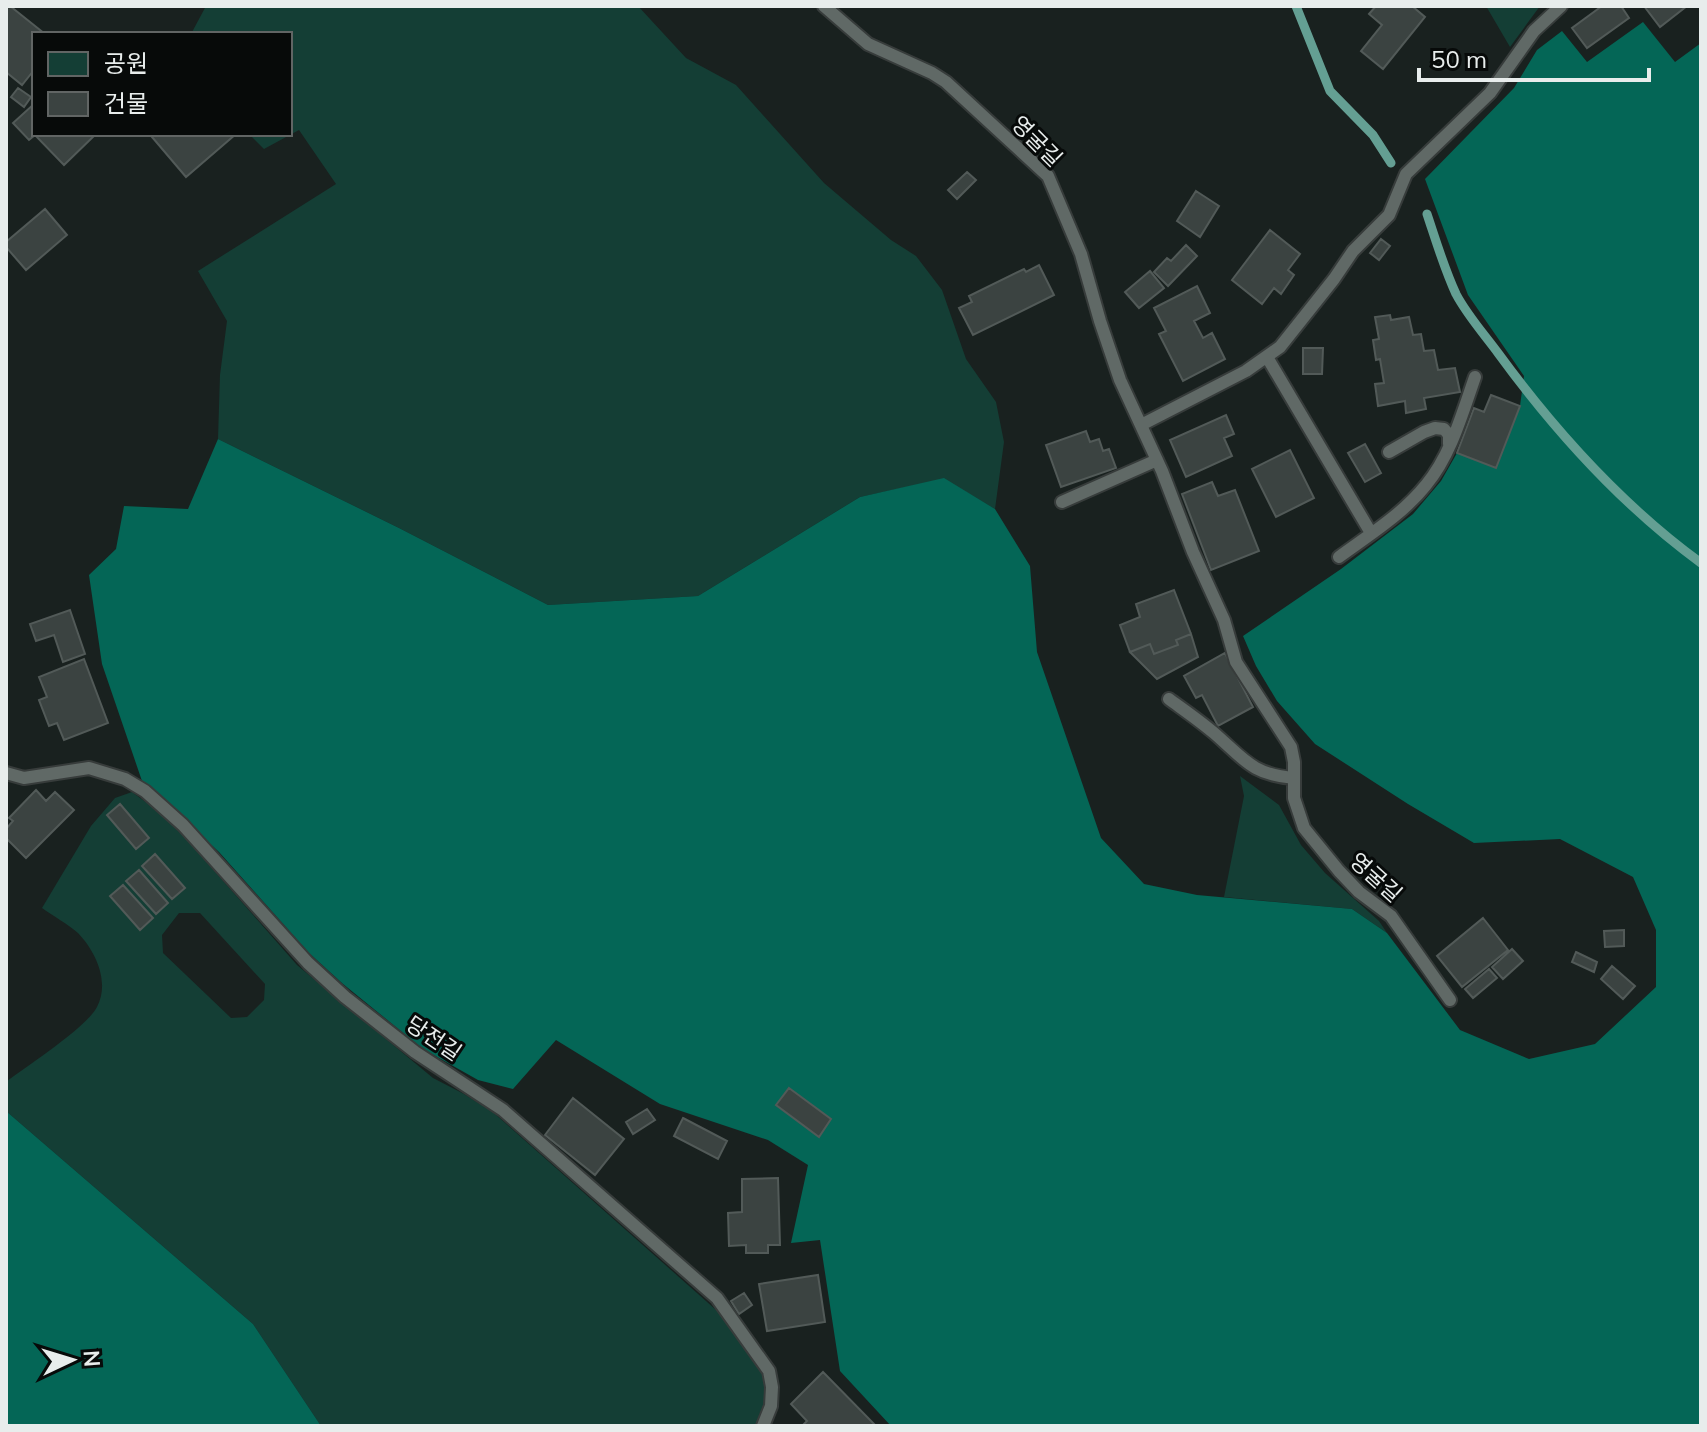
<svg xmlns="http://www.w3.org/2000/svg" width="1707" height="1432" font-family="Mulish,'Noto Sans KR',sans-serif">
<style>
.green{fill:#143e35;fill-rule:evenodd}
.forest{fill:#046656}
.lines{fill:none;stroke-linecap:round;stroke-linejoin:round}
.stream{stroke:#649f93;stroke-width:9}
.building{fill:#3b4341;stroke:#525a58;stroke-width:2}
.service-casing{stroke:#373c3b;stroke-width:16}
.service{stroke:#606966;stroke-width:12}
.labels{text-anchor:middle;stroke-width:6;stroke-linejoin:round;paint-order:stroke}
.street-label{font-size:22px;fill:#e8edec;stroke:#070a09}
</style>
<rect width="100%" height="100%" fill="#19211f"/>
<path class="green" d="M206,6H638L686,58L736,85L824,183L891,240L916,256L942,290L966,359L996,402L1004,442L995,509L944,479L860,497L698,596L548,605L399,528L218,439L220,375L227,321L198,271L336,184L299,130L264,149L249,134H290V34H191Z
M1486,6H1540L1510,47Z
M1240,776L1279,805L1301,845L1325,873L1379,921L1387,933L1352,909L1224,897L1244,796Z
M132,792L162,814L188,841L297,965L433,1078L464,1094L494,1113L724,1317L762,1372L766,1389L763,1406L755,1426H321L253,1324L6,1111V1082C28,1065 86,1028 97,1007C110,982 96,952 78,933C68,924 53,916 42,908L91,826L115,798ZM179,913H200L265,984L264,1000L247,1017L231,1018L163,953L162,935Z"/>
<path class="forest" d="M1643,22L1675,62L1701,43V1426H891L840,1371L820,1240L791,1243L808,1165L768,1140L660,1104L556,1040L513,1089L478,1080L423,1049L343,984L309,953L219,852L142,781L102,664L89,575L116,549L124,506L188,509L218,439L399,528L548,605L698,596L860,497L944,478L995,509L1030,566L1037,652L1101,838L1144,884L1197,895L1352,909L1387,933L1460,1030L1529,1059L1595,1044L1656,987V930L1633,877L1560,839L1474,843L1408,804L1315,744L1277,701L1256,666L1243,636L1341,569L1413,514L1441,481L1457,453L1496,467L1520,406L1524,376L1468,295L1425,179L1514,88L1537,50L1562,31L1587,62Z
M6,1111L253,1324L321,1426H6Z"/>
<g class="lines">
<path class="stream" d="M1296,6L1330,91L1373,135L1391,163
M1427,214C1436,241 1444,268 1456,294C1467,315 1484,334 1498,353C1555,431 1623,506 1701,563"/>
</g>
<path class="building" d="M6,6H10L45,34H34V70L22,85L6,72Z
M1376,6H1412L1425,17L1383,69L1361,51L1382,25L1369,14Z
M1602,6H1621L1629,18L1587,48L1572,28Z
M1644,6H1687L1660,27Z
M18,88L31,97L24,107L11,97Z
M34,104V134H96L64,165L35,135L29,140L13,123Z
M155,134H236L186,177L152,137Z
M967,172L976,180L957,199L948,190Z
M1196,191L1219,206L1200,237L1177,221Z
M45,209L67,235L26,270L6,247V242Z
M1270,230L1300,254L1288,270L1294,275L1281,294L1274,288L1262,304L1232,280Z
M1381,239L1390,246L1379,260L1370,253Z
M1186,245L1197,256L1168,286L1154,272L1167,258L1171,261Z
M1039,265L1054,295L973,335L959,308L972,302L969,296L1024,269L1026,272Z
M1150,271L1164,288L1139,308L1125,292Z
M1197,286L1210,313L1194,321L1203,338L1212,333L1225,359L1183,381L1159,334L1166,331L1154,308Z
M1390,315L1391,320L1409,317L1413,335L1421,334L1424,351L1434,350L1438,370L1455,368L1460,392L1424,398L1426,409L1406,413L1405,401L1378,406L1375,384L1384,383L1380,359L1376,360L1373,340L1379,339L1375,317Z
M1303,348H1323L1322,374H1303Z
M1491,395L1520,406L1496,468L1457,453L1474,408L1484,412Z
M1226,415L1234,434L1224,438L1232,456L1186,477L1170,440Z
M1086,431L1090,442L1099,439L1103,451L1109,449L1116,468L1061,487L1046,445Z
M1365,444L1381,473L1365,482L1348,453Z
M1290,450L1314,498L1276,517L1252,469Z
M1212,482L1218,496L1235,490L1259,551L1211,570L1182,494Z
M1174,590L1191,634L1176,640L1178,645L1154,654L1150,644L1130,652L1120,625L1140,617L1136,604Z
M70,610L85,654L63,662L54,635L36,641L30,624Z
M1191,634L1198,657L1157,679L1130,652L1150,644L1154,654L1178,645L1176,640Z
M1225,653L1253,707L1218,726L1202,695L1196,698L1184,676Z
M84,659L108,723L64,740L57,723L49,726L39,700L47,697L39,677Z
M36,790L46,801L55,792L74,810L26,858L6,838V829L13,821L9,818Z
M120,804L149,838L136,849L107,815Z
M155,854L185,888L172,899L142,866Z
M139,870L168,903L156,914L126,881Z
M123,885L153,918L140,930L110,896Z
M1483,918L1508,950L1462,987L1437,956Z
M1624,930V946L1605,947L1604,931Z
M1512,949L1523,961L1503,979L1492,967Z
M1576,952L1597,962L1594,972L1572,962Z
M1612,966L1635,986L1623,999L1601,979Z
M1489,969L1497,978L1473,998L1465,989Z
M789,1088L831,1119L819,1137L776,1105Z
M573,1098L624,1139L595,1175L545,1135Z
M647,1109L655,1120L633,1134L626,1122Z
M683,1118L727,1141L718,1159L674,1136Z
M778,1178L780,1245H768V1253H746V1245L729,1246L728,1213L742,1212V1179Z
M818,1275L825,1322L767,1331L759,1284Z
M744,1293L752,1305L739,1314L731,1301Z
M823,1372L876,1426H802L807,1421L791,1404Z"/>
<g class="lines">
<defs>
<path id="service" d="M824,6L868,44L932,73L946,82L1048,176L1081,254L1100,321L1120,380L1162,471L1193,552L1224,620L1236,662L1291,747L1294,762V798L1304,828L1339,871L1359,892L1391,916L1450,1000
M1267,357L1371,533
M1141,425L1246,371L1280,347L1334,279L1353,251L1389,215L1406,174L1490,93L1534,31L1561,6
M1389,452L1424,432L1435,428L1444,429L1449,435V444
M1062,502L1157,460
M1339,557C1369,535 1403,514 1426,485C1451,455 1462,414 1475,377
M1169,699C1184,710 1200,721 1214,733C1243,758 1252,775 1294,778
M6,773L24,778L89,768L125,779L145,791L183,825L308,963L345,997L415,1052L503,1110L717,1298L769,1371L772,1387L771,1406L763,1426"/>
</defs>
<use href="#service" class="service-casing"/>
<use href="#service" class="service"/>
</g>
<g class="labels">
<g class="street-label">
<text transform="translate(1037 141) rotate(45)" y="8">영굴길</text>
<text transform="translate(1376 877) rotate(42)" y="8">영굴길</text>
<text transform="translate(434 1038) rotate(34)" y="8">당전길</text>
</g>
</g>
<rect width="1707" height="1432" fill="none" stroke="#e8edec" stroke-width="16"/>
<rect x="32" y="32" width="260" height="104" fill="#070a09" stroke="#616564" stroke-width="2"/>
<rect x="48" y="52" width="40" height="24" fill="#143e35" stroke="#616564" stroke-width="2"/>
<text x="104" y="72" font-size="24" fill="#e8edec">공원</text>
<rect x="48" y="92" width="40" height="24" fill="#3b4341" stroke="#616564" stroke-width="2"/>
<text x="104" y="112" font-size="24" fill="#e8edec">건물</text>
<g transform="translate(72 1360) rotate(86)" stroke="#070a09" stroke-width="6" paint-order="stroke">
<path d="M0-6L14 30L0 20L-14 30Z" fill="#e8edec"/>
<text y="-12" font-size="22" font-weight="bold" text-anchor="middle" fill="#e8edec">N</text>
</g>
<path d="M1419 68v12h230v-12" fill="none" stroke="#e8edec" stroke-width="4"/>
<text x="1431" y="68" font-size="24" fill="#e8edec" stroke="#070a09" stroke-width="6" paint-order="stroke">50 m</text>
</svg>
